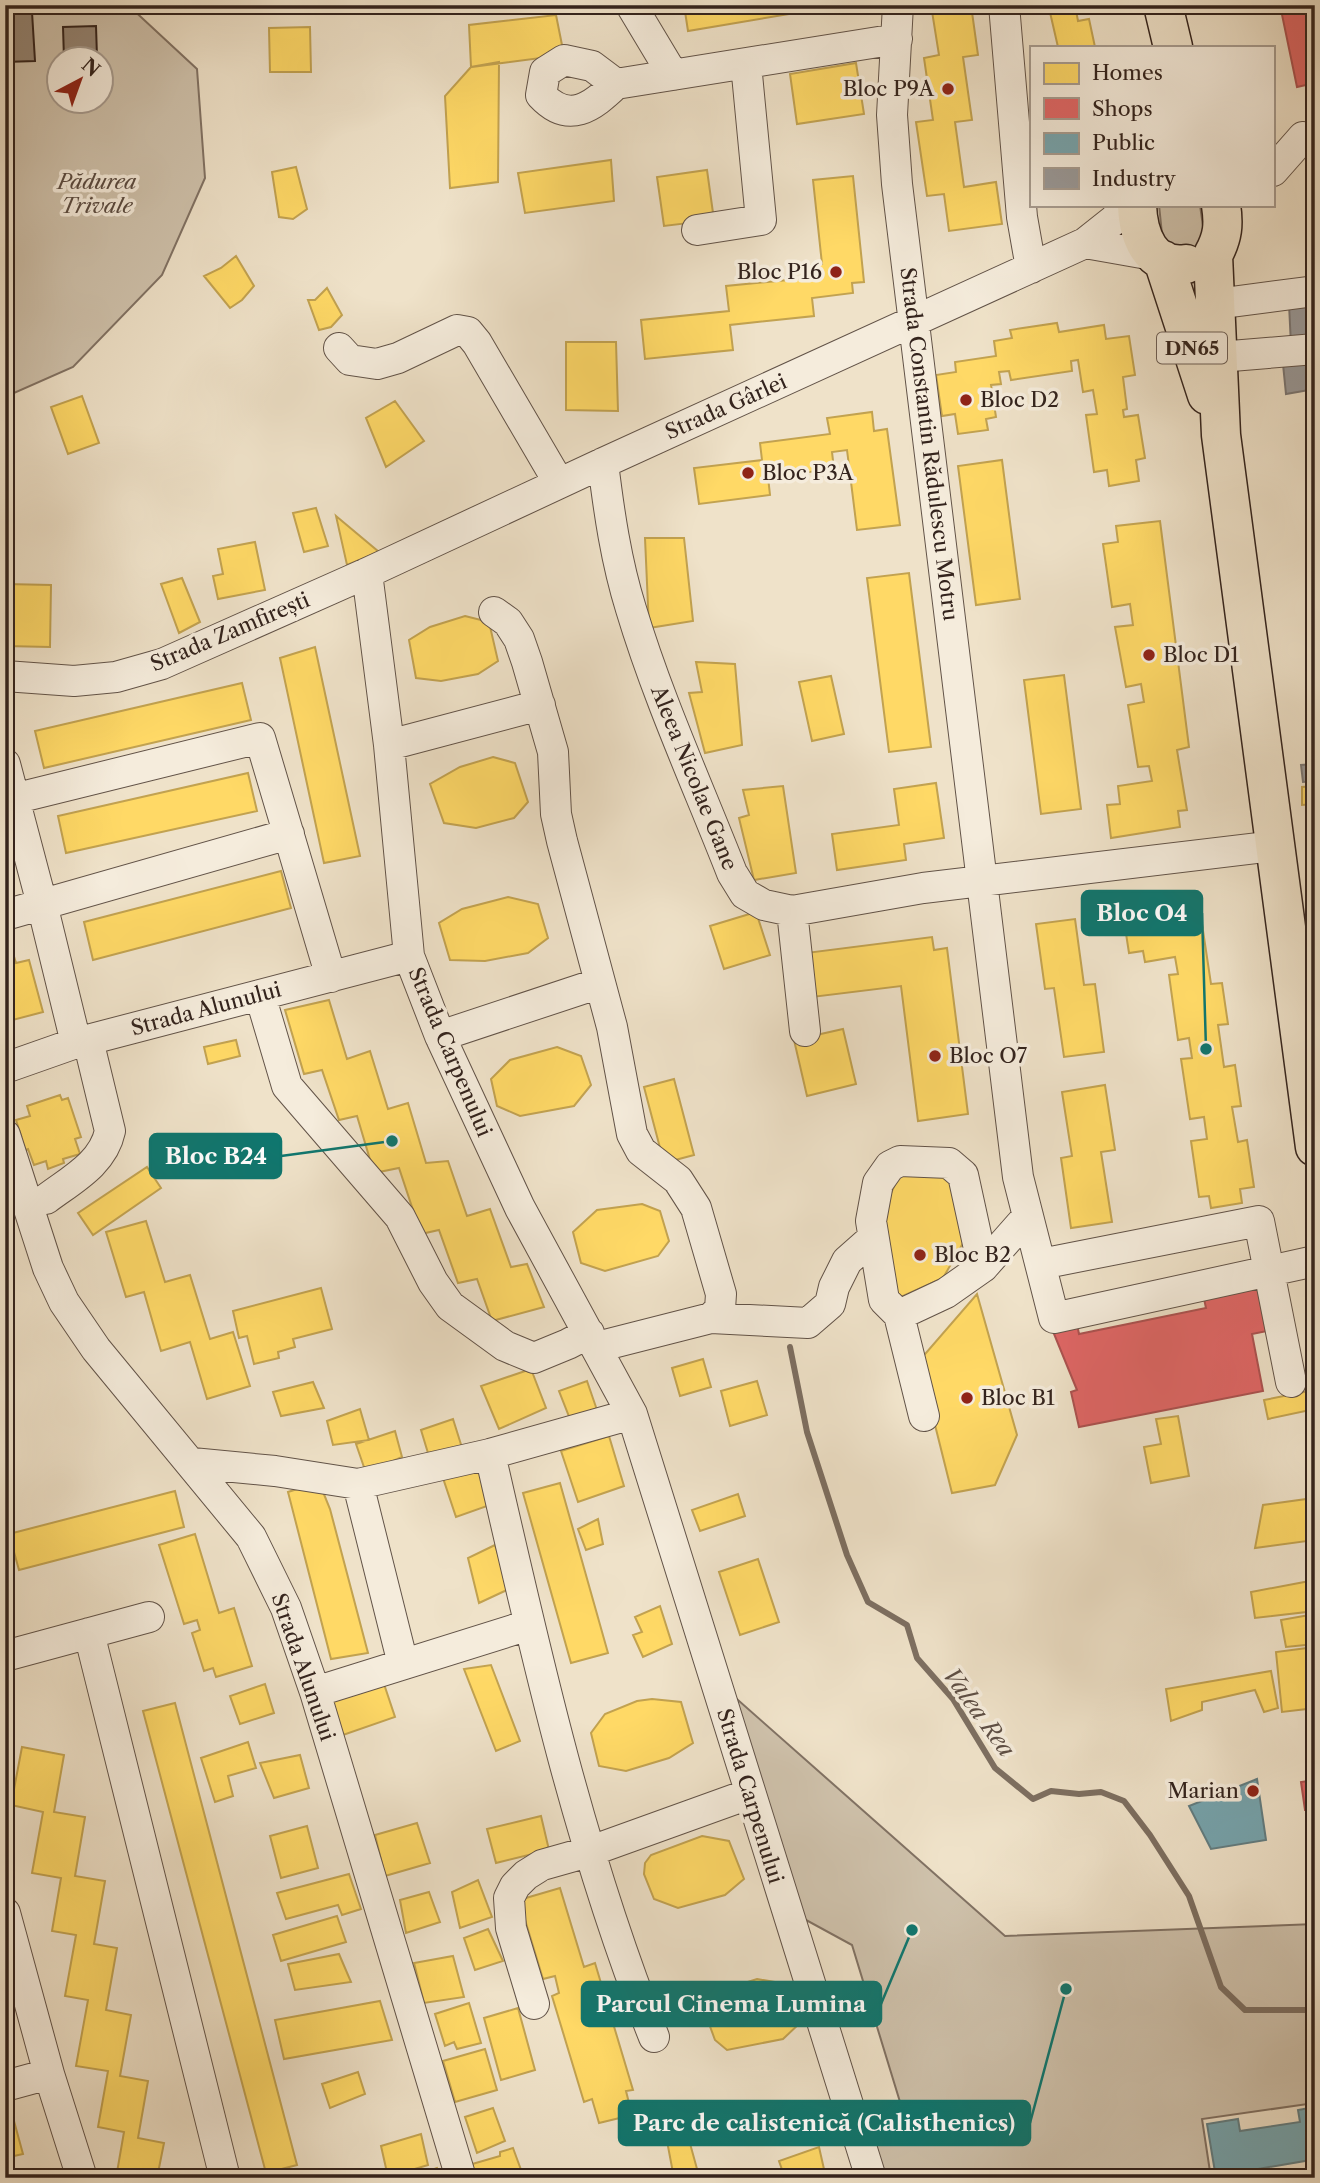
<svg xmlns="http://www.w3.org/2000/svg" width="1320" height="2183" font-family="'Libre Caslon Text',serif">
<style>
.green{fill:#cfc2ac;stroke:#817264;stroke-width:2;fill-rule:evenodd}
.homes{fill:#ffd966;stroke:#c2a250;stroke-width:2}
.shops{fill:#e06666;stroke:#ac5250;stroke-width:2}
.public{fill:#76a5af;stroke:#627e83;stroke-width:2}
.industry{fill:#999;stroke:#7a7674;stroke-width:2}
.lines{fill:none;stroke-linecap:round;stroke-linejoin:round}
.stream{stroke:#7d6f61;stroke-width:6}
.building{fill:#958676;stroke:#33231d;stroke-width:2}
.minor-casing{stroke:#625348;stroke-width:32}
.major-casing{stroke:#33231d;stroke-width:41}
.minor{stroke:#f5ecdc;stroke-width:30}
.major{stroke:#efe2c9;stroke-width:38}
.poi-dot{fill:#8f2418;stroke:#f5ecdc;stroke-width:2.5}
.labels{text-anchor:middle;stroke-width:7;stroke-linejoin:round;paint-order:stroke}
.shield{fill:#f5ecdc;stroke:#6d5f56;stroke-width:2}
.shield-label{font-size:19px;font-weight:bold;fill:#33231d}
.poi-label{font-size:21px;fill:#33231d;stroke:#f5ecdc;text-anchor:start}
.park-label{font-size:21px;font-style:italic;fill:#5a4b41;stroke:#f5ecdc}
.street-label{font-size:21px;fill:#33231d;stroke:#f5ecdc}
.water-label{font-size:23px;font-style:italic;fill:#5e4f45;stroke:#f5ecdc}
.leader{fill:none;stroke:#0f766e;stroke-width:2.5}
.callout-dot{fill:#0f766e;stroke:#f5ecdc;stroke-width:2.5}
.callout{fill:#0f766e;stroke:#0f766e;stroke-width:2.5}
.callout-label{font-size:23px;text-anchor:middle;font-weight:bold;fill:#fff}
</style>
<rect width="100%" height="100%" fill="#efe2c9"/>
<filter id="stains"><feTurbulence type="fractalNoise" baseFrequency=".00286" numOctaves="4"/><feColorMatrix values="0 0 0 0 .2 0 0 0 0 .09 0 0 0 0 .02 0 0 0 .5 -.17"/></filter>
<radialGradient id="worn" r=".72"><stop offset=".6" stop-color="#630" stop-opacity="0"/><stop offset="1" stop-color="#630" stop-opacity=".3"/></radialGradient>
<path class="green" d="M5,5H128L197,69L205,178L162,275L73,367L5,397ZM60,60H102V102H60Z
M1159,205H1200L1204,233L1196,248L1170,247L1162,234Z
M721,1685L1005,1936L1315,1924V2103L1202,2119L1211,2178H882L867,2123L904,2115L852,1945L795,1914Z"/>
<path class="homes" d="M684,5H843L688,31Z
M931,5H971L978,55L963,57L972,120L955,122L964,187L996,182L1002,224L949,231L944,194L927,196L916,122L933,120L924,58L939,55Z
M1075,5L1078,21L1089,19L1095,47H1058L1049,8Z
M556,15L564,55L471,67L469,25Z
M310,27L311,72H270L269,28Z
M499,62L498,182L450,188L445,96L471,67Z
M856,63L864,114L797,124L790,74Z
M611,160L614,201L525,213L518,173Z
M296,167L307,209L293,219L279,217L272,172Z
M707,170L714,220L664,226L657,177Z
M853,176L864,282L852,283L853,293L812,298L814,316L730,325L733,350L645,359L641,320L729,311L726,286L809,278L808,266L822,264L813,180Z
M236,256L254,286L242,300L230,308L204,276L221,268Z
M327,288L342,315L331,327L319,330L308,300H315Z
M1057,323L1059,332L1104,325L1106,339L1129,336L1135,375L1123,377L1127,409L1123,410L1124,417L1138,415L1145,458L1136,460L1139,481L1109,486L1107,470L1094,472L1086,415L1097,414L1093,390L1083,392L1078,360L1071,361L1072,371L1011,380L1009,371L999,372L1001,384L991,385L996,417L986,419L988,430L958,434L955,414L942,416L936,375L956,372L955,362L996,356L994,341L1012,338L1010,330Z
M566,342H616L618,411L566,410Z
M82,396L99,443L68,454L51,407Z
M395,401L424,441L386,467L366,418Z
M872,412L874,431L887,429L900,525L857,530L847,450L832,452L834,469L768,477L770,495L699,504L694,468L762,460L760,443L830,434L827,418Z
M1002,460L1020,599L976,605L958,466Z
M316,508L328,546L304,552L293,513Z
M336,516L379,552L347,565Z
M1160,521L1189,747L1177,750L1187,810L1178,811L1180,827L1111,838L1107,805L1120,804L1118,786L1152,781L1149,766L1138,767L1128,705L1144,702L1141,684L1126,687L1115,627L1133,625L1130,604L1112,607L1103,544L1118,542L1116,526Z
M645,538H684L693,621L649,628Z
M255,542L265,590L218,599L213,576L223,574L218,549Z
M909,573L931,747L889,752L867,578Z
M182,578L200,622L179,633L161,584Z
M5,584L51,585L50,647L5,646Z
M465,616L489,622L498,661L478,674L441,681L416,678L409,640L430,627Z
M315,647L360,856L324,863L280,658Z
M696,662L735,664L742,745L705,753L689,693L702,692Z
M1064,675L1081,809L1041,814L1024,680Z
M831,676L844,734L812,741L799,682Z
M242,683L251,720L44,768L35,731Z
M493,757L515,763L528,802L514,818L476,828L444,823L430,784L460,767Z
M248,773L257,811L66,853L58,816Z
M936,783L944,838L904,844L906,860L837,870L832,834L899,825L894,789Z
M783,786L796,873L754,880L739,818L749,815L743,790Z
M1315,786V804L1302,805V787Z
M281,871L291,908L93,960L84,922Z
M508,897L538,904L548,938L528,953L485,961L450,960L439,923L462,909Z
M1186,906L1189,926L1202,924L1211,984L1222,983L1228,1024L1218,1025L1224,1067L1235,1065L1241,1106L1232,1107L1238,1142L1247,1140L1254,1187L1240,1189L1242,1203L1211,1208L1209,1196L1199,1197L1191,1141L1207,1139L1204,1117L1190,1119L1181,1059L1192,1058L1189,1038L1178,1040L1169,975L1178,974L1175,957L1145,962L1143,951L1129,953L1125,927L1147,923L1145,912Z
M756,912L770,955L724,969L710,926Z
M1075,919L1084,985L1095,984L1104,1052L1064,1057L1054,988L1045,989L1036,924Z
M932,937L934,950L947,948L968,1114L918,1121L901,986L804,998L798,954Z
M9,940L16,963L29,960L43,1012L5,1022V941Z
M329,1000L347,1059L370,1051L388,1109L408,1103L426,1163L448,1161L467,1216L490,1209L511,1267L527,1264L544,1307L492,1321L477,1279L458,1283L439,1230L421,1234L399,1168L374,1173L357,1116L339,1120L322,1070L304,1074L285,1010Z
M843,1029L856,1084L807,1096L794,1040Z
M236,1040L240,1056L208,1064L204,1047Z
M557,1047L581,1056L591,1085L574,1106L520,1116L497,1106L491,1079L510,1060Z
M674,1079L694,1155L664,1163L644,1087Z
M1105,1085L1115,1150L1101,1152L1112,1222L1071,1228L1061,1158L1072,1156L1062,1092Z
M60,1095L62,1100L68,1098L81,1137L75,1139L80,1154L63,1159L64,1163L48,1169L46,1161L34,1165L28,1149L23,1151L18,1136H21L16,1120L30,1116L27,1106Z
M904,1165L949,1168L970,1231L943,1278L892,1301L879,1219Z
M147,1167L161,1188L93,1235L78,1213Z
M642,1204L660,1211L669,1241L658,1256L605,1271L581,1263L573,1232L597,1210Z
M146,1221L165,1282L190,1275L210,1339L233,1332L250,1386L207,1399L190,1342L161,1351L144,1292L126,1297L106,1232Z
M321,1288L332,1329L293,1339L295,1347L278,1352L279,1358L254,1364L247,1336L239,1338L233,1311Z
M977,1294L1017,1435L995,1485L952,1493L919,1361Z
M703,1359L711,1387L680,1396L672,1368Z
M531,1369L546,1408L499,1429L481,1386Z
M587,1381L597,1410L570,1419L559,1391Z
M757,1381L767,1415L730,1426L721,1391Z
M313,1382L324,1408L281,1416L273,1392Z
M1314,1390L1315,1409L1268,1419L1264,1400Z
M360,1409L369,1440L333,1445L327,1421Z
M1178,1416L1189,1476L1151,1483L1144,1447L1161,1444L1156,1419Z
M453,1419L464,1454L431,1463L421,1430Z
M395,1431L402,1457L366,1473L356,1444Z
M609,1436L624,1486L578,1502L561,1451Z
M5,1449L13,1478L5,1480Z
M475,1460L490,1505L456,1517L441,1472Z
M319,1482L330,1509L368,1653L331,1659L288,1492Z
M560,1483L608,1653L571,1663L523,1493Z
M175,1491L184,1527L19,1570L9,1534Z
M738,1494L745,1516L700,1531L692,1510Z
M1314,1498L1315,1540L1255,1548L1263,1505Z
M598,1519L603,1544L586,1550L578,1529Z
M195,1534L219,1613L234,1608L252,1666L216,1677L213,1668L204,1671L192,1633L200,1630L197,1620L184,1624L159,1545Z
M495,1545L509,1589L479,1603L468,1558Z
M758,1559L779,1622L740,1635L719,1572Z
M1315,1580V1611L1255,1618L1251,1592Z
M660,1606L672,1644L643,1657L633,1635L642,1632L635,1617Z
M1315,1614V1644L1286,1647L1281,1620Z
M1315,1647V1708L1282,1712L1276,1652Z
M491,1665L520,1741L496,1751L464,1669Z
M1271,1671L1278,1708L1264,1712L1255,1690L1202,1702V1710L1171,1721L1166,1689Z
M265,1684L274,1713L240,1724L230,1696Z
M384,1684L395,1717L343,1735L331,1702Z
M652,1699L681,1702L693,1743L669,1758L626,1771L599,1766L591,1733L605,1714L637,1701Z
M175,1703L297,2165L266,2173L143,1711Z
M248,1742L256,1768L228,1776L233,1796L215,1802L201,1758Z
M1315,1742V1761H1312L1309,1743Z
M22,1747L64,1755L54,1812L85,1817L75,1876L105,1881L94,1944L117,1948L106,2010L131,2015L120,2076L148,2081L138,2138L164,2143L157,2178H116L124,2132L98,2127L108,2071L76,2066L88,2000L65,1996L76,1935L52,1931L61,1878L32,1873L43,1812L11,1805Z
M300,1755L309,1788L274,1798L260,1763Z
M541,1816L549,1850L496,1863L487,1829Z
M417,1823L430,1863L385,1876L375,1835Z
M307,1826L318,1868L281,1878L270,1836Z
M702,1836L729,1841L744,1879L725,1895L678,1908L654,1899L644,1874L645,1863L651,1855Z
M349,1874L361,1909L342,1915L338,1905L286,1919L277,1893Z
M478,1880L492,1917L460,1928L452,1892Z
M560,1888L584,1967L595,1963L633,2090L626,2091L632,2115L599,2123L592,2099L584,2102L552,1996L559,1993L555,1976L543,1979L519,1900Z
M429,1892L440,1922L406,1933L400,1900Z
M337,1916L346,1942L281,1961L273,1935Z
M488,1929L503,1961L475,1970L464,1938Z
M339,1954L351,1982L295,1990L288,1964Z
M453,1956L464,1997L424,2003L414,1963Z
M757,1979L786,1984L800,2023L783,2039L727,2050L715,2040L704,2010L709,1994Z
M380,2001L392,2040L284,2059L275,2020Z
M469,2003L481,2043L457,2049L454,2042L445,2046L435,2014Z
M518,2008L535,2070L501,2080L484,2018Z
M485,2049L497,2090L455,2102L443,2061Z
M358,2072L365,2094L330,2108L322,2084Z
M493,2108L505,2141L477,2153L465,2117Z
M14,2121L23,2154L5,2158V2123Z
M686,2129L699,2176L674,2178L666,2136Z
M421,2134L428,2165L388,2177L381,2146Z
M819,2147L826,2178H785L779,2161Z
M513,2148L524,2178H457L455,2169L500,2156V2152Z
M437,2168L441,2178H409Z"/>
<path class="shops" d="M1280,5H1315V83L1297,87Z
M1257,1284L1267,1331L1252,1334L1263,1391L1079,1427L1071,1392L1077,1390L1052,1329L1077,1324L1079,1334L1206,1308L1203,1294Z
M1315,1780V1809L1305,1810L1301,1782Z"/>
<path class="public" d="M1257,1779L1266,1840L1211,1849L1189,1806Z
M1315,2107V2173L1311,2160L1252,2170L1253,2178H1216L1207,2124L1238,2119L1240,2131L1300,2122L1298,2110Z"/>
<path class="industry" d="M1309,301L1315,342L1291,345L1289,304Z
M1313,357L1315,389L1286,394L1283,364Z
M1315,764V781L1303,782L1301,765Z"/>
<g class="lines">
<path class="stream" d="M790,1347L807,1432L847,1555L868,1602L907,1625L917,1658L953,1699L995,1768L1033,1799L1051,1791L1079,1794L1101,1792L1124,1801L1150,1835L1189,1896L1221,1987L1245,2010H1315"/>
</g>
<path class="building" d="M32,12L35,61L5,62V14Z
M96,26L97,57L64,59L63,27Z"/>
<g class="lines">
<defs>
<path id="minor" d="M631,5L673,75
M898,5L892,115L897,184L1018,1177L1054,1318L1315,1261
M1004,5L1022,217L1031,268
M616,84L592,66L564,60L545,72L541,95C569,125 592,107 616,84L897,39
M1273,171L1303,137
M697,230L761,220L746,64
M1085,243L1153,255
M1216,304L1315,291
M339,348L350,360L377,364L398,358L457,330L468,332L477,343L559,483
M1219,357L1315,349
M603,463C609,512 616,561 631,609C658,699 698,786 732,873L745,894L764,905L792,911L923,888L1274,846
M367,573L389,745L409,956L440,1036L520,1208L632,1414L871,2178
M494,612L508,622L519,639L527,662L553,752L556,814L562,841L612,1027L632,1134L641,1151L678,1180L696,1208L721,1294L720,1309L711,1318L597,1347
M5,676L74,681L116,677L162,664L367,573L603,463L1085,243L1114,220L1128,205
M389,745L540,705
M5,764L42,904L76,1043
M5,801L260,738L331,977
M792,911L805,1031
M5,915L289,834
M260,995L287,1086L400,1217L433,1282L450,1306L505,1346L534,1358L568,1344L589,1333
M440,1036L600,983
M5,1068L76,1043L409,956
M5,1135L48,1268L64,1302L96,1349L251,1537L286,1608L315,1692L461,2178
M46,1199C71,1180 103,1164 110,1131L88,1040
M1041,1264L1259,1221L1291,1382
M899,1315L946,1293L983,1267L1028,1216
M711,1318L808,1323L830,1304L834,1287L847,1261L873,1238
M924,1416L899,1315L884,1300L871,1221L878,1183L890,1166L900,1161L949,1163L963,1175L983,1267
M490,1454C535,1651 579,1849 654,2037
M192,1463L275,1471L358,1484L490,1454L632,1414
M358,1484L403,1664
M89,1633L225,2178
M5,1656L149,1617
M315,1692L529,1625
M5,1913L49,2074L82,2178
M534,2004L511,1928L509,1898L515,1886L526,1875L542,1865L588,1852L749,1794
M5,2086L49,2074"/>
<path id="major" d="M1163,5L1173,47
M1137,205C1138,235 1150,269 1186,264
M1221,205C1224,224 1223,237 1213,255L1221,435L1315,1147
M1163,260L1207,395"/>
</defs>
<use href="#minor" class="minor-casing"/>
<use href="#major" class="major-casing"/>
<use href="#minor" class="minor"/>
<use href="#major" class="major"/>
</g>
<g class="poi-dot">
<circle cx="948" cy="89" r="7"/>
<circle cx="836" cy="272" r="7"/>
<circle cx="966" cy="400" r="7"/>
<circle cx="748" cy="473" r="7"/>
<circle cx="1149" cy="655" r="7"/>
<circle cx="935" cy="1056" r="7"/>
<circle cx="920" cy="1255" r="7"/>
<circle cx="967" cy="1398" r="7"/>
<circle cx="1253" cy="1791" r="7"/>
</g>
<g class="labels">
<rect class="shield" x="1157" y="332.5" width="70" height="31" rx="5"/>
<g class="shield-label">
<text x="1192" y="355">DN65</text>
</g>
<g class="poi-label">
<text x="934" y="96" text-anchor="end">Bloc P9A</text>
<text x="822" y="279" text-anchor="end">Bloc P16</text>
<text x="980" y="407">Bloc D2</text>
<text x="762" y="480">Bloc P3A</text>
<text x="1163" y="662">Bloc D1</text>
<text x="949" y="1063">Bloc O7</text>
<text x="934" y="1262">Bloc B2</text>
<text x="981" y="1405">Bloc B1</text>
<text x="1239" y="1798" text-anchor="end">Marian</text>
</g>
<g class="park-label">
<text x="97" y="189">Pădurea<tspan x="97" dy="24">Trivale</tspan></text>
</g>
<g class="street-label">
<text transform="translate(726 407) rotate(-24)" y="7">Strada Gârlei</text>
<text transform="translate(929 444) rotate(83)" y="7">Strada Constantin Rădulescu Motru</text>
<text transform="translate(230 632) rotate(-23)" y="7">Strada Zamfirești</text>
<text transform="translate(694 778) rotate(68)" y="7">Aleea Nicolae Gane</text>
<text transform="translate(206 1009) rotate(-15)" y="7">Strada Alunului</text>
<text transform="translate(450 1052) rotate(67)" y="7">Strada Carpenului</text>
<text transform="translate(303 1667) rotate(71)" y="7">Strada Alunului</text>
<text transform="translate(750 1796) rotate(73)" y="7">Strada Carpenului</text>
</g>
<g class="water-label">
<text transform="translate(979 1712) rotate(54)" y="8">Valea Rea</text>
</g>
</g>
<path class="leader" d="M1206 1049L1202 913M392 1141L281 1156M912 1930L881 2004M1066 1989L1030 2123"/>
<g class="callout-dot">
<circle cx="1206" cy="1049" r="7"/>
<circle cx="392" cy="1141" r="7"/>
<circle cx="912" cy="1930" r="7"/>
<circle cx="1066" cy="1989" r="7"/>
</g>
<g class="callout">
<rect x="1082" y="891" width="120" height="44" rx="7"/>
<rect x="150" y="1134" width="131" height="44" rx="7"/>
<rect x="582" y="1982" width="299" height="44" rx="7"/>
<rect x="619" y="2101" width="411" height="44" rx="7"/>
</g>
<g class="callout-label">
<text x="1142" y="921">Bloc O4</text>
<text x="216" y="1164">Bloc B24</text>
<text x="731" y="2012">Parcul Cinema Lumina</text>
<text x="824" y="2131">Parc de calistenică (Calisthenics)</text>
</g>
<rect width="1320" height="2183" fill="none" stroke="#efe2c9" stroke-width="28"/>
<rect x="7" y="7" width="1306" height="2169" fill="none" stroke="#33231d" stroke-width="3.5"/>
<rect x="14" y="14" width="1292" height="2155" fill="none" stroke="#33231d" stroke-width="2"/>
<rect x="1030" y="46" width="245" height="161" fill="#f5ecdc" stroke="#a79c90" stroke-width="2"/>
<rect x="1044" y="63" width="35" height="21" fill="#ffd966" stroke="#a79c90" stroke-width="2"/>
<text x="1092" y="80" font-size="21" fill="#33231d">Homes</text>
<rect x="1044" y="98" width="35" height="21" fill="#e06666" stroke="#a79c90" stroke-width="2"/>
<text x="1092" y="116" font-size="21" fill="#33231d">Shops</text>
<rect x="1044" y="133" width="35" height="21" fill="#76a5af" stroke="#a79c90" stroke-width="2"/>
<text x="1092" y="150" font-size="21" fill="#33231d">Public</text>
<rect x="1044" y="168" width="35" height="21" fill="#999999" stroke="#a79c90" stroke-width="2"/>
<text x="1092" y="186" font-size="21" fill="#33231d">Industry</text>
<g transform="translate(80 80) rotate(41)"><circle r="33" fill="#f5ecdc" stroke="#a79c90" stroke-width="2"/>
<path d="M0-5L12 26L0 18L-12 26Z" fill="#8f2418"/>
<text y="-10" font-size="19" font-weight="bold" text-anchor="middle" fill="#33231d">N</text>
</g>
<rect width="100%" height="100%" filter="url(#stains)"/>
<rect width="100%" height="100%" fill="url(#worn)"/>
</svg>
